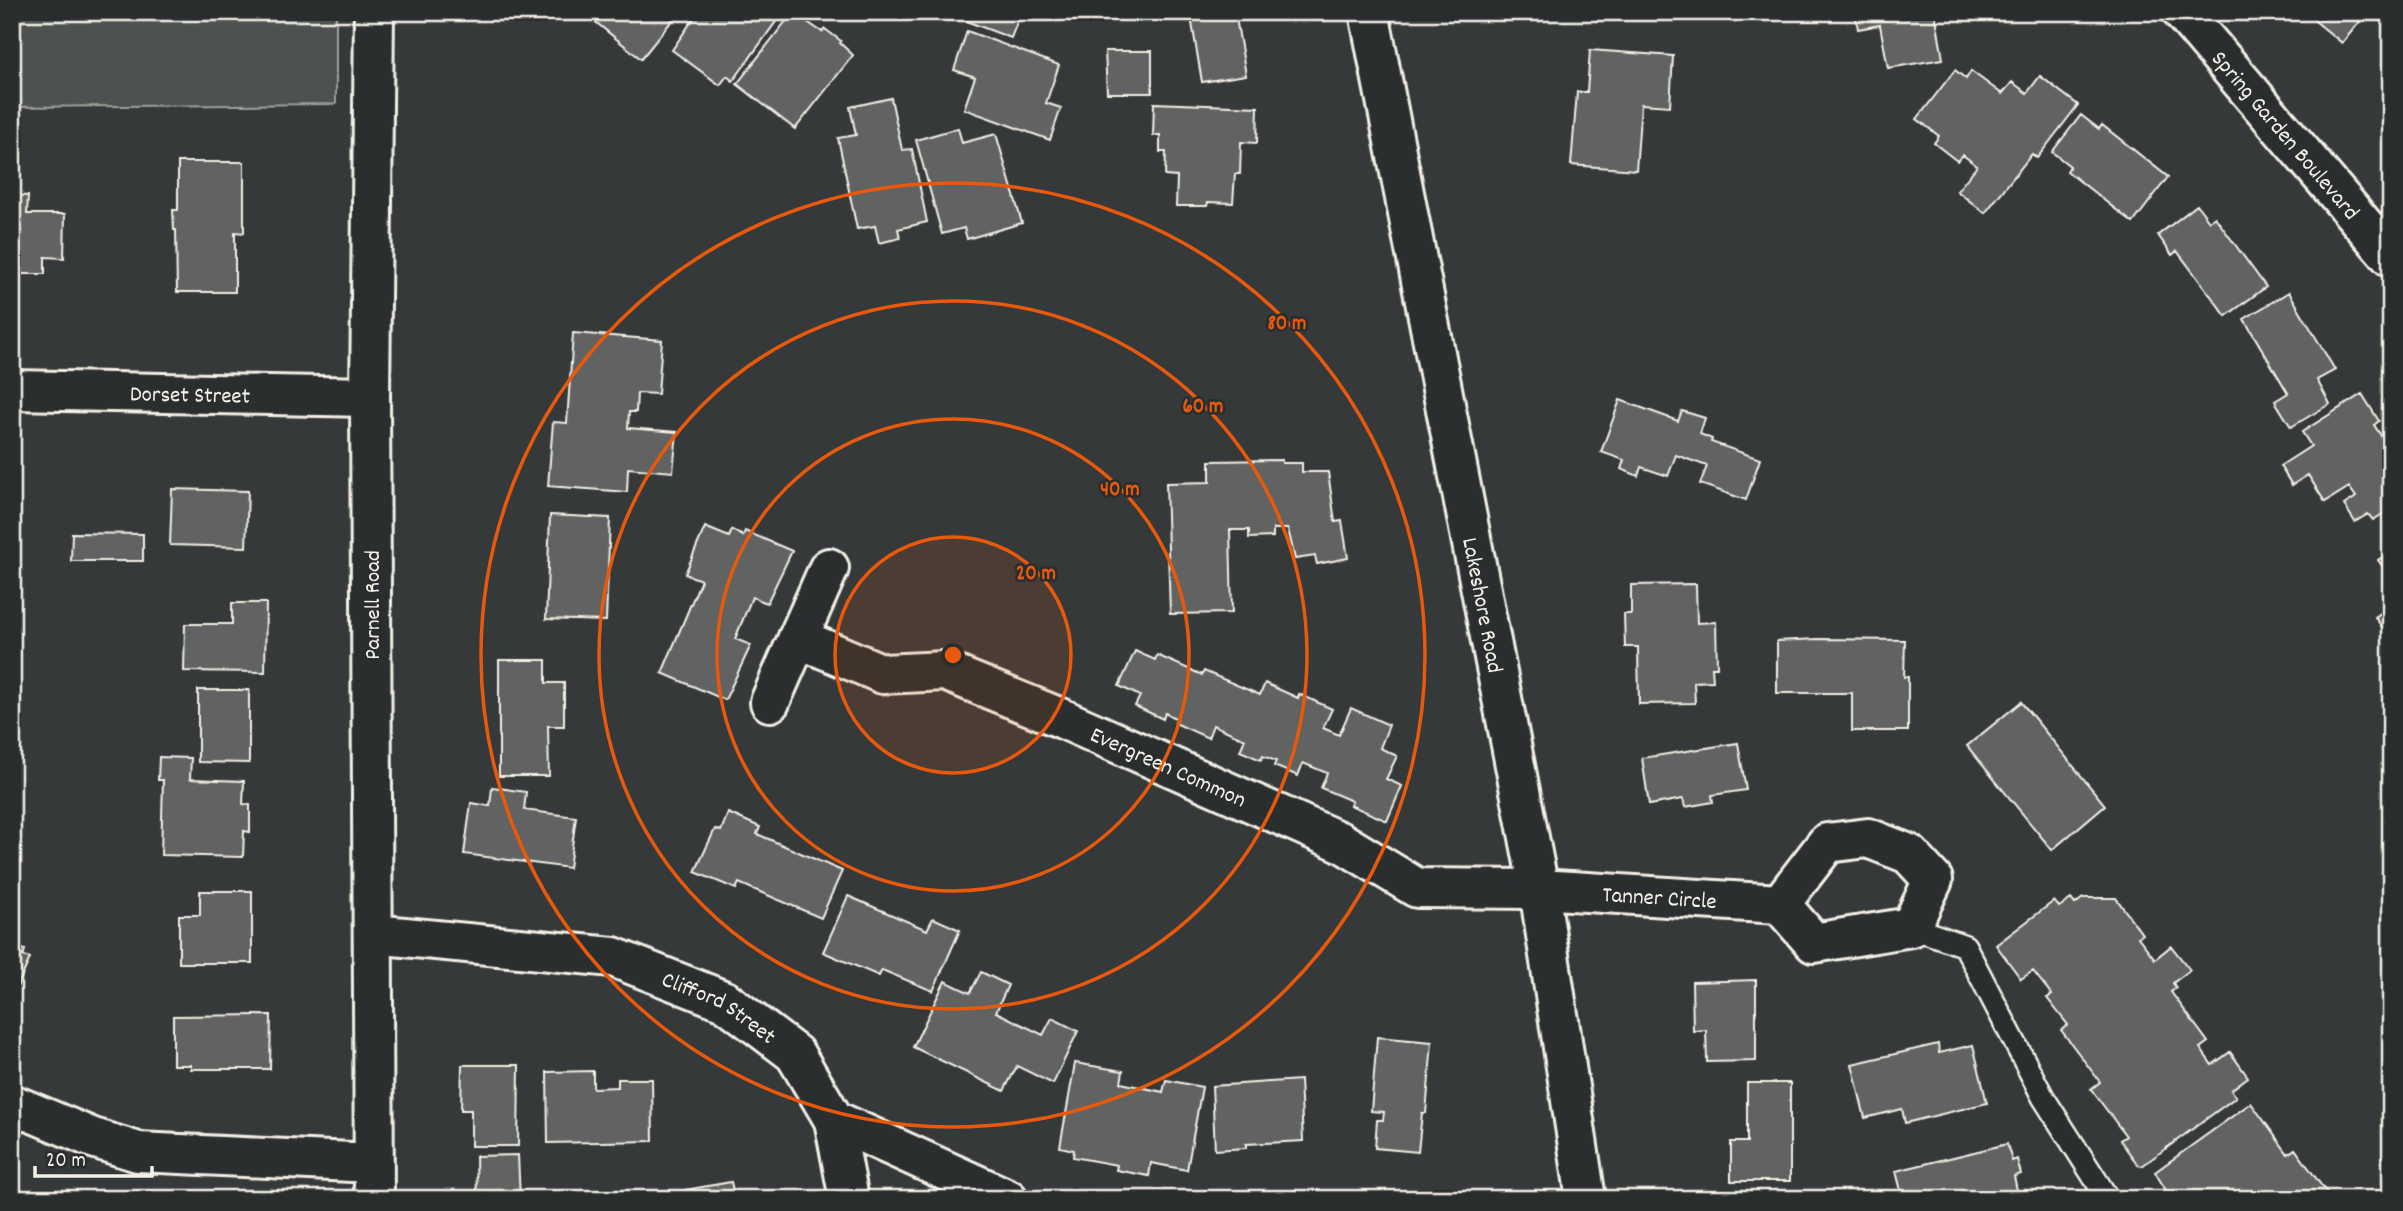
<svg xmlns="http://www.w3.org/2000/svg" width="2403" height="1211" font-family="Dekko,sans-serif">
<style>
.green{fill:#4e514f;stroke:#a1a19c;stroke-width:2}
.building{fill:#616362;stroke:#f4f1e8;stroke-width:2}
.lines{fill:none;stroke-linecap:round;stroke-linejoin:round}
.service-casing{stroke:#f4f1e8;stroke-width:26}
.minor-casing{stroke:#f4f1e8;stroke-width:44}
.tertiary-casing{stroke:#f4f1e8;stroke-width:44}
.secondary-casing{stroke:#f4f1e8;stroke-width:44}
.service{stroke:#2a2d2e;stroke-width:21}
.minor{stroke:#2a2d2e;stroke-width:38}
.tertiary{stroke:#2a2d2e;stroke-width:38}
.secondary{stroke:#2a2d2e;stroke-width:38}
.ring{fill:none;stroke:#e8590c;stroke-width:3.5}
.labels{text-anchor:middle;stroke-width:5;stroke-linejoin:round;paint-order:stroke}
.street-label{font-size:23px;fill:#f4f1e8;stroke:#2a2d2e}
.centre{fill:#e8590c;stroke:#2a2d2e;stroke-width:3.5}
.ring-label{font-size:21px;text-anchor:middle;font-weight:bold;fill:#e8590c;stroke:#2a2d2e;stroke-width:5;stroke-linejoin:round;paint-order:stroke}
</style>
<rect width="100%" height="100%" fill="#363939"/>
<filter id="ink" filterUnits="userSpaceOnUse"><feTurbulence type="fractalNoise" baseFrequency=".0143" numOctaves="2"/><feDisplacementMap in="SourceGraphic" scale="14" xChannelSelector="R" yChannelSelector="G"/><feConvolveMatrix kernelMatrix="1 2 1 2 8 2 1 2 1" color-interpolation-filters="sRGB"/></filter>
<g filter="url(#ink)">
<path class="green" d="M12,12H336V104L12,107Z"/>
<path class="building" d="M597,12H679L641,59L592,19Z
M698,12H783L733,81L727,76L720,85L672,50Z
M793,12L822,32L825,29L841,41L840,43L853,55L795,129L737,84Z
M942,12H1021L1011,38Z
M1221,12H1235L1246,75L1202,82L1191,17Z
M1855,12H1935L1943,59L1888,68L1880,25L1858,29Z
M2304,12H2368L2342,43Z
M967,31L1059,65L1046,103L1061,108L1050,140L964,109L975,77L954,70Z
M1590,50L1673,56L1670,106L1641,104L1636,170L1571,165L1577,92H1587Z
M1105,51H1152V93H1107Z
M1955,70L1966,79L1971,71L2002,94L2012,82L2027,93L2040,76L2078,105L2037,158L2032,154L1985,213L1957,191L1977,166L1963,155L1957,161L1934,143L1939,136L1917,119Z
M891,98L902,150L912,149L927,222L898,229L900,238L879,243L875,226L857,229L838,138L856,135L850,107Z
M1154,103L1258,107L1257,143L1241,142L1240,174H1235L1233,203L1208,202L1207,206H1176L1177,177L1165,176L1166,152H1160V135H1153Z
M2081,115L2099,129L2102,125L2168,177L2133,223L2067,171L2070,166L2052,152Z
M958,128L962,143L996,134L1022,223L967,239L964,228L942,234L916,140Z
M178,162H244V233L235,232V292H177L176,230H174L173,210H178Z
M12,195L28,196L27,214H65L64,258L45,257V274H12Z
M2197,205L2209,221L2215,217L2266,287L2226,316L2177,251L2172,255L2158,235Z
M2289,292L2335,370L2317,380L2330,404L2291,427L2275,401L2288,393L2244,319Z
M573,333L662,340L658,394L637,393L636,412H629L628,428L677,432L673,472L628,468L627,492L548,486L553,422L567,423Z
M2362,394L2379,421L2374,425L2391,451V509L2373,520L2368,514L2355,522L2344,505L2356,497L2349,487L2325,502L2308,475L2292,485L2280,466L2311,446L2302,432Z
M1620,400L1678,421L1682,411L1705,418L1700,434L1712,439L1711,442L1760,459L1746,500L1700,484L1707,466L1676,455L1668,476L1641,467L1638,476L1621,469L1624,460L1601,452Z
M1282,460V463H1302V472H1328L1335,522L1342,521L1348,558L1317,564L1315,556L1295,559L1288,529H1273V537L1249,538V530H1230L1232,613L1170,614L1166,483L1210,482V461Z
M172,489L248,491L246,547L170,545Z
M550,515L610,518L606,621L546,619Z
M705,527L729,537L732,530L743,536L745,531L792,551L767,603L752,597L735,639L751,645L725,700L662,673L701,580L685,574Z
M72,533L143,534V561H71Z
M2391,551V590L2383,579L2389,575L2378,560Z
M1696,584L1697,623L1716,622L1717,667H1712L1713,681L1694,682L1695,703L1639,704L1638,647H1625L1624,614H1631V585Z
M232,603H266L265,672L184,671L185,624H232Z
M2391,606V640L2375,617Z
M1818,639L1905,640L1904,677H1908V731H1852V693H1777V641Z
M1135,651L1155,660L1157,655L1202,675L1204,671L1260,695L1265,683L1298,698L1299,694L1332,709L1323,728L1339,735L1351,708L1389,725L1380,748L1397,756L1386,779L1402,786L1387,821L1350,805L1352,801L1321,788L1327,773L1303,763L1298,776L1274,766L1276,761L1263,756L1261,760L1240,751L1245,739L1213,725L1208,738L1175,723L1177,719L1165,713L1163,719L1135,706L1140,696L1119,686Z
M499,660H546V683H564V726H548L549,776H499Z
M198,690H249V763L198,762Z
M2021,702L2105,805L2052,850L1967,746Z
M1738,743L1746,790L1712,795L1713,802L1685,807L1683,799L1649,805L1642,758Z
M159,757L191,758L190,779L244,781L243,804L250,805V832L244,831L243,857L161,855L163,780H158Z
M492,787L526,792L524,810L576,817L569,868L464,854L471,803L490,806Z
M728,813L760,827L757,834L842,871L821,918L739,883L736,889L695,872L715,829L721,831Z
M200,891H252V963H179V915H200Z
M848,896L927,930L933,918L960,930L933,991L882,970L879,976L823,952Z
M2083,898H2116L2142,934L2138,937L2155,959L2171,946L2190,970L2173,983L2176,988L2171,992L2208,1042L2200,1048L2212,1065L2230,1052L2248,1077L2231,1090L2236,1097L2142,1166L2138,1165L2120,1140L2126,1136L2091,1089L2100,1082L2061,1030L2068,1025L2047,998L2052,995L2033,971L2021,979L1996,945L2054,901L2059,907L2071,899L2075,904Z
M12,945L25,950L23,956L30,958L16,990L12,988Z
M981,972L1008,985L996,1012L1043,1035L1052,1018L1078,1031L1053,1084L1017,1066L1004,1091L913,1047L945,981L970,993Z
M1756,980V1061L1707,1062L1706,1030L1693,1031L1692,982Z
M271,1015L270,1069H191V1065H173V1016Z
M1377,1037L1432,1042L1426,1113H1422L1418,1152L1375,1148L1377,1120H1383L1384,1112L1371,1111Z
M1938,1044L1939,1053L1973,1045L1987,1103L1905,1123L1902,1109L1865,1118L1852,1064Z
M1075,1063L1123,1071L1121,1083L1163,1092L1166,1080L1202,1087L1187,1170L1151,1163L1149,1176L1116,1170L1117,1165L1073,1157L1074,1150L1060,1147Z
M462,1065H519L518,1146H471V1110H461Z
M593,1071V1088L618,1087V1079H652L653,1141L548,1143L547,1072Z
M1300,1080L1303,1141L1246,1144V1148L1215,1150L1212,1086Z
M1747,1083H1790V1181H1731V1142H1747Z
M2251,1103L2288,1154L2295,1149L2331,1199H2171L2155,1172Z
M2007,1144L2012,1161L2017,1159L2021,1174L2014,1176L2018,1195L2035,1191L2037,1199H1903L1896,1171Z
M518,1155L520,1199H477L476,1156Z
M731,1182L735,1199H686L685,1190Z"/>
<g class="lines">
<defs>
<path id="service" d="M1911,927L1965,946L2043,1097L2108,1199"/>
<g id="minor">
<path id="s1" d="M2182,12L2391,257"/>
<path id="s2" d="M12,390L370,397"/>
<path id="s3" d="M829,568L798,638L883,674L945,671L1063,719L1341,842L1417,888L1539,889L1780,904L1814,943L1911,927L1933,880L1909,854L1868,838L1827,843L1780,904"/>
<path d="M770,702L798,638"/>
<path id="s4" d="M373,934L613,957L725,1001L795,1054L834,1120L1008,1199"/>
<path d="M12,1104L93,1138L138,1152L373,1163"/>
<path d="M834,1120L849,1199"/>
</g>
<path id="tertiary" d="M374,1199L370,397L374,12"/>
<g id="secondary">
<path id="s5" d="M1369,12L1539,889L1586,1199"/>
</g>
</defs>
<use href="#service" class="service-casing"/>
<use href="#minor" class="minor-casing"/>
<use href="#tertiary" class="tertiary-casing"/>
<use href="#secondary" class="secondary-casing"/>
<use href="#service" class="service"/>
<use href="#minor" class="minor"/>
<use href="#tertiary" class="tertiary"/>
<use href="#secondary" class="secondary"/>
</g>
</g>
<circle cx="953" cy="655" r="118" fill="#e8590c" fill-opacity=".12"/>
<g class="ring">
<circle cx="953" cy="655" r="118"/>
<circle cx="953" cy="655" r="236"/>
<circle cx="953" cy="655" r="354"/>
<circle cx="953" cy="655" r="472"/>
</g>
<g class="labels">
<g class="street-label">
<text dy="8" stroke="none"><textPath href="#s1" startOffset="161">Spring Garden Boulevard</textPath></text>
<text dy="8" stroke="none"><textPath href="#s2" startOffset="178">Dorset Street</textPath></text>
<text dy="8" stroke="none"><textPath href="#s5" startOffset="604">Lakeshore Road</textPath></text>
<text transform="translate(371 605) rotate(-90)" y="8">Parnell Road</text>
<text dy="8" stroke="none"><textPath href="#s3" startOffset="474">Evergreen Common</textPath></text>
<text dy="8" stroke="none"><textPath href="#s3" startOffset="994">Tanner Circle</textPath></text>
<text dy="8" stroke="none"><textPath href="#s4" startOffset="359">Clifford Street</textPath></text>
</g>
</g>
<circle cx="953" cy="655" r="10" class="centre"/>
<g class="ring-label">
<text x="1287" y="329">80 m</text>
<text x="1203" y="412">60 m</text>
<text x="1120" y="495">40 m</text>
<text x="1036" y="579">20 m</text>
</g>
<rect width="2403" height="1211" fill="none" stroke="#2a2d2e" stroke-width="42"/>
<rect x="21" y="21" width="2361" height="1169" fill="none" stroke="#f4f1e8" stroke-width="2.5" filter="url(#ink)"/>
<path d="M35 1166v10h117v-10" fill="none" stroke="#f4f1e8" stroke-width="3.5"/>
<text x="46" y="1166" font-size="21" fill="#f4f1e8" stroke="#2a2d2e" stroke-width="5" paint-order="stroke">20 m</text>
</svg>
